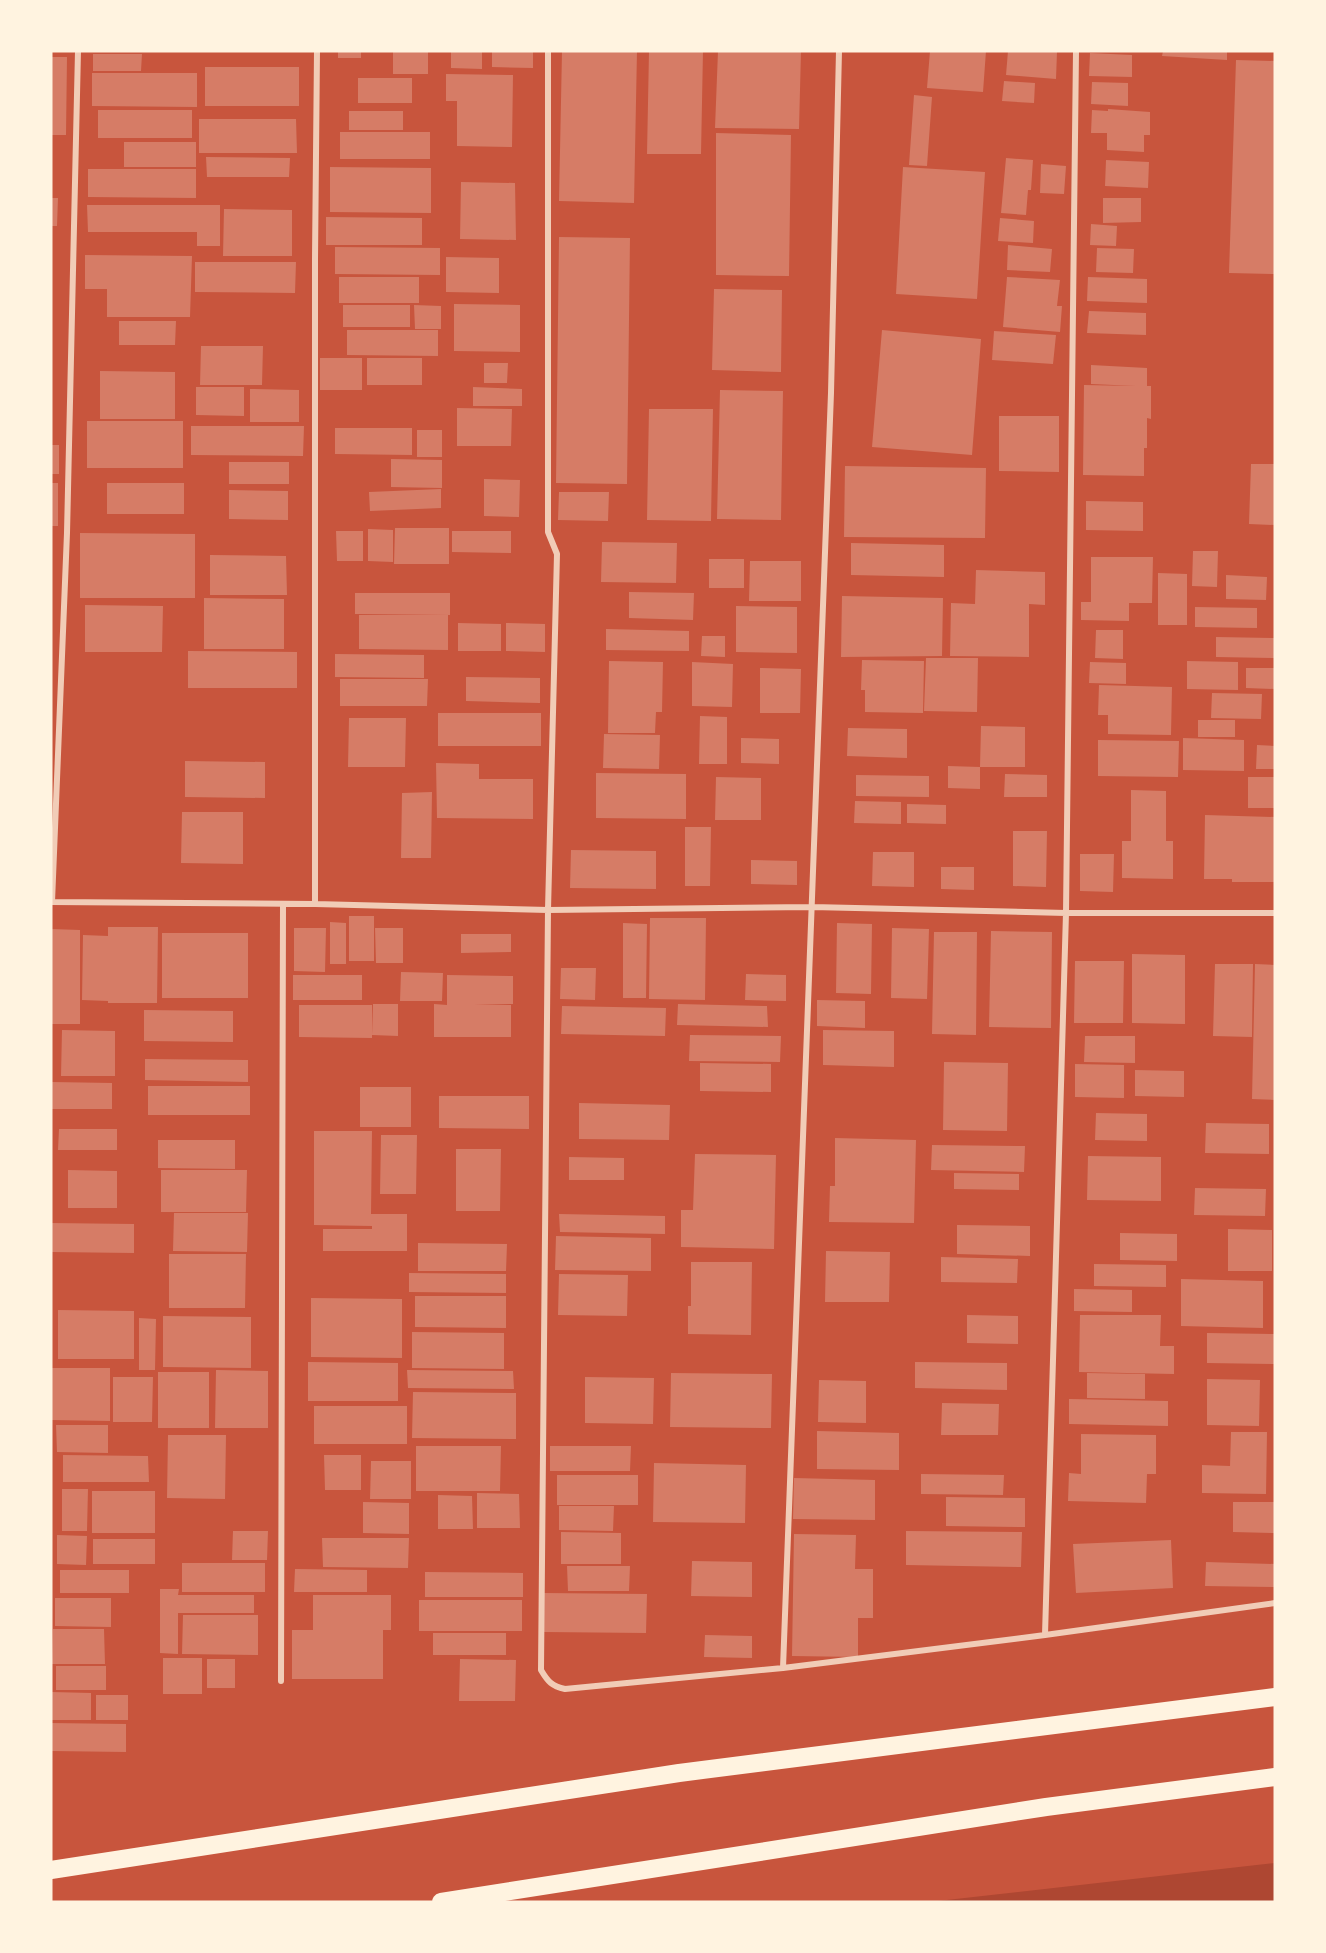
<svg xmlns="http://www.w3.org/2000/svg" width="1326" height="1953" font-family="'PT Sans Narrow',sans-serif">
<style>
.green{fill:#ae4732}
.building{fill:#d67c66}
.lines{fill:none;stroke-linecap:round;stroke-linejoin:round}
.minor{stroke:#f1ccb7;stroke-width:6}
.motorway{stroke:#fff3e0;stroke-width:18}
</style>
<rect width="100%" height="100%" fill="#c8553d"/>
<path class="green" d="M1275,1863V1902H929Z"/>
<path class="building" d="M338,51H361V58H338Z
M393,51H428V74H393Z
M451,51H482V69L451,68Z
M492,51H533V68L492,67Z
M562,51H637L634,203L559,201Z
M649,51H703L701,154H647Z
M718,51H801L799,129L715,128Z
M930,51H986L983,92L927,88Z
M1008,51L1057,52L1056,79L1006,75Z
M1163,51H1227V60L1162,56Z
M1090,53L1132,55V77L1089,76Z
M93,54H142L141,71H93Z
M51,57H67L66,135H51Z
M1236,60L1275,61V274L1229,273Z
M205,67H299V106H205Z
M92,73H197V107L92,106Z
M446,74L513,75L512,147L457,146V101H446Z
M358,78H412V103H358Z
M1004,81L1035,83L1034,103L1002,101Z
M1092,82L1128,83V106L1091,104Z
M914,95L932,97L927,166L909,165Z
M1108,109L1150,112V135H1144V152L1107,150V133H1091L1092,110L1108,111Z
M98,110H192V138H98Z
M349,111H403V130H349Z
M199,119H296L297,153H199Z
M340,132H430V159H340Z
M716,133L791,135L789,276L716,275Z
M124,142H196V167H124Z
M206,157L290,158L289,177H207Z
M1006,158L1033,160L1031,190H1028L1026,215L1001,213Z
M1106,160L1149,162L1148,188L1105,186Z
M1041,164L1066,166L1064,194L1040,193Z
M330,167L431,168V213L330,212Z
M903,167L985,172L977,299L896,294Z
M88,169H196V198L88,197Z
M461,182L515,183L516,240L460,239Z
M51,198H58L57,226H51Z
M1103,198H1141V222L1103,223Z
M87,205H220V246H197V232H88Z
M224,209L292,210V256H223Z
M326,217L422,218V245H326Z
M1000,218L1034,221L1033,243L998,241Z
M1091,224L1117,226L1116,246L1090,245Z
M559,237L630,238L627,484L556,483Z
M1008,245L1052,249L1050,272L1007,270Z
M335,247L440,248V275L335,274Z
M1097,248L1134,249L1133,273L1096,272Z
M85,255L192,256L190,317H107V289H85Z
M446,257L499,258V293L446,292Z
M195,262H296L295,293L195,292Z
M339,277H419V303H339Z
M1007,277L1060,280L1057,306H1062L1060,332L1003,327Z
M1088,277L1147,279V303L1087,301Z
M714,289L782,290L781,372L712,370Z
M454,304L520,305V352L454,351Z
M343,305H410V327H343Z
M414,305L441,306V329H415Z
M1089,311L1146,313V335L1087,333Z
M119,321H176L175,345H119Z
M347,330H438V356L347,355Z
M882,330L981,339L972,455L872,447Z
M994,331L1056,335L1053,364L992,360Z
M201,346H263L262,385H200Z
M320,358H362V390H320Z
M367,358H422V385H367Z
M484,363H508L507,383H484Z
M1091,365L1147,368V386H1151V419L1147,418V448H1144V476L1083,475L1084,385L1136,386L1091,384Z
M100,371L175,372V419H100Z
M196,387H244V416L196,415Z
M473,387L522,389V406H473Z
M250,389L299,390V422H250Z
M720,390L783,391L781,520L717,519Z
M457,408L512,409L511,446H457Z
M649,409H713L711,521L647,520Z
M999,416H1059V472L999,471Z
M87,421H183V468H87Z
M191,426H304L303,456L191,455Z
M335,428H412V455L335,454Z
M417,430H442V457H417Z
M51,445H59V474H51Z
M391,459L442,460V488L391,487Z
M229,462H289V484H229Z
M1251,464H1275V525L1249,524Z
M845,466L986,468L985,538L844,537Z
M484,479L520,480L519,517L484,516Z
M51,483H58V526H51Z
M107,483H184V514H107Z
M441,489V508L370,511L369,492Z
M229,490L288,491V520L229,519Z
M559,492H609L608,521L558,520Z
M1086,501L1143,502V531L1086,530Z
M395,528H449V564H394Z
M368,529L393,530V562L368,561Z
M336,531H363V561H337Z
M452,531H511V553L452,552Z
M80,533L195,534V598H80Z
M602,542L677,543L676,583L601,582Z
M851,543L944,545V577L851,575Z
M1193,551H1218L1217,587L1192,586Z
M210,555L286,556L287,595H210Z
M1091,557H1153L1152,603H1129V621L1081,620V602H1091Z
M709,559H744V588H709Z
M750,561H801V601H749Z
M976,570L1045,572V605L1029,604V657L950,656L951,603L975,604Z
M1158,573L1187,574V625H1158Z
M1226,575L1267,577L1266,600L1226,599Z
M629,592L694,593L693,620L629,618Z
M355,593H450V615L355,614Z
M842,596L943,598L942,656L841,657Z
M204,598L284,599V649H204Z
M85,605L163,606L162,652H85Z
M736,606L797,607V653L736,652Z
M1195,607L1257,608V628L1195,627Z
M359,615H448V650L359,649Z
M458,623L501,624V651H458Z
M506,623L545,624V652L506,651Z
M606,629L689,631V651L606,650Z
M1096,630H1123V659L1095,658Z
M702,636H725V657L701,656Z
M1216,637L1275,638V658L1216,657Z
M188,651L297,652V688H188Z
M335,654L424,655V678L335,677Z
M926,658H978L977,712L924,711Z
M862,660L924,661L923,713L865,712V690H861Z
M609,661L663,662L662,712H656L655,733H608Z
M1187,661L1238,662V690L1187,689Z
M692,662L733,664L732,707L692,706Z
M1090,662L1126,663V684L1089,683Z
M760,668L801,669L800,713H760Z
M1246,668H1275V689L1246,688Z
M466,677L540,678V703L466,701Z
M340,679H428L427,706H340Z
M1099,685L1172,687L1171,735L1108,734V715H1098Z
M1212,693L1262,694L1261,719L1211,718Z
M438,713H541V746H438Z
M700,716L727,717V764H699Z
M349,718H406L405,767H348Z
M1198,720H1235V737H1198Z
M981,726L1025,727V767H980Z
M848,728L907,729V758L847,756Z
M604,734L660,735L659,769L603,768Z
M741,738L779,739V764L741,763Z
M1183,738L1244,740V771L1183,770Z
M1098,740L1179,741L1178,777L1098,776Z
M1257,745L1275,746V769H1256Z
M185,761L265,762V798L185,797Z
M436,763L479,764V779H533V819L437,818Z
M948,766L980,767V789L948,788Z
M596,773L686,774V819L596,818Z
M1005,774L1047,775V797H1004Z
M856,775L929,776V797L856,796Z
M716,777L761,778V820H715Z
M1248,777H1275V808H1248Z
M1131,790L1166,791V841H1173V879L1122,878V841H1131Z
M432,792L431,858H401L402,793Z
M855,801L901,802V824L854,823Z
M907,804L946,805V824L907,823Z
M182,812H243V864L181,863Z
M1205,815L1275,817V882H1232V879H1204Z
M685,827H711L710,886H685Z
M1013,831H1047L1046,887L1013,886Z
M571,850L656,851V889L570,888Z
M873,852H914V887L872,886Z
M1080,854H1114L1113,892L1080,891Z
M751,860L797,861V885L751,884Z
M941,867H974V890L941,889Z
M349,916H374V961H349Z
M650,918H706L705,1000L649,999Z
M330,922L346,923V964H330Z
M623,923L647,924L646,998H623Z
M837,923L872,924L871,994L836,993Z
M108,927H158L157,1003H108V1001L82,1000L83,935L108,936Z
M294,928H326L325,972L294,971Z
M375,928H403V963H376Z
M892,928L929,929L927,999L891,998Z
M51,929L80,930V1024H51Z
M991,931L1052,932L1051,1028L989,1027Z
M934,932H977L976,1035L932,1034Z
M162,933H248V998H162Z
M461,934H511V952L461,953Z
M1132,954L1185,955V1024L1132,1023Z
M1075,961H1124L1123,1023H1074Z
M1215,964H1253L1252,1037L1213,1036Z
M1255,964L1275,965V1100L1252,1099Z
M561,968H596L595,1000L560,999Z
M401,972L443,973L442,1001H400Z
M746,974L786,975V1001L745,1000Z
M293,975H362V1000H293Z
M447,975L513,976V1004H474L511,1005V1037H434V1004L447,1005Z
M817,1000L865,1001V1028L817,1026Z
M373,1004H398V1036L372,1035Z
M678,1004L767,1006L768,1027L677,1025Z
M299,1005H372V1038L299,1037Z
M562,1006L666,1008L665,1036L561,1034Z
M144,1010L233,1011V1042L144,1041Z
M62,1030L115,1031V1076H61Z
M823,1030L894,1031V1067L823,1065Z
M690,1035L781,1036L780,1062L689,1061Z
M1085,1036H1135V1063L1084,1062Z
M145,1059L248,1060V1082L145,1080Z
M944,1062L1008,1063L1007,1131L943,1130Z
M700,1063L771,1064V1092L700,1091Z
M1075,1064L1124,1065V1098L1075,1097Z
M1135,1070L1184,1071V1097L1135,1096Z
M52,1082L112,1083V1109H52Z
M148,1086H250V1115H148Z
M360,1087H411V1127H360Z
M439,1096H529V1129L439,1128Z
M579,1103L670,1105L669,1140L579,1139Z
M1096,1113L1147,1114V1141L1095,1140Z
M1206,1123L1269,1124V1154L1205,1153Z
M59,1129H117V1150H58Z
M314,1131H372L371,1214H407V1251H323V1229H372V1226L314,1225Z
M381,1135H417L416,1194H380Z
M835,1138L916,1140L914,1223L829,1222L830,1186H835Z
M158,1140H235V1169L158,1168Z
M932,1145L1025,1146L1024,1172L931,1170Z
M456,1149H501L500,1211H456Z
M695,1154L776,1155L774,1249L681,1247V1210H693Z
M1088,1156L1161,1157V1201L1087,1200Z
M569,1157L624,1158V1180H569Z
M68,1170L117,1171V1208H68Z
M161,1170H247L246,1212H161Z
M954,1173L1019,1174V1190L954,1189Z
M1195,1188L1266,1189L1265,1216L1194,1215Z
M174,1213H248L247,1252L173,1251Z
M559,1214L665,1216V1234L560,1232Z
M51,1223L134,1224V1253L51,1252Z
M957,1225L1030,1226V1256L957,1254Z
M1228,1229L1272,1230V1271H1228Z
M1120,1233L1177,1234V1261L1120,1260Z
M556,1236L651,1238V1271L555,1270Z
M418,1243L507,1244L506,1271H418Z
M826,1251L890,1252L889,1302H825Z
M169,1254H246L245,1308H169Z
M941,1257L1018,1259L1017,1283L941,1282Z
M691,1262H752L751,1335L688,1334V1306H691Z
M1094,1264L1166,1265V1287L1094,1286Z
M409,1273L506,1274V1293L409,1292Z
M559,1274L628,1275L627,1316L558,1315Z
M1181,1279L1263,1281V1328L1181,1326Z
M1074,1289L1132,1290V1312L1074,1311Z
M415,1296H506V1328L415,1327Z
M311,1298L402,1299V1358L311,1357Z
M58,1310L134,1311V1359H58Z
M967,1315L1018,1316V1344L967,1343Z
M1080,1315H1161L1160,1346H1174V1374L1079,1372Z
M163,1316L251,1317V1368L163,1367Z
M139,1318L156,1319L155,1370H139Z
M412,1332L504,1333V1369L412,1368Z
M1207,1333L1275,1334V1364L1207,1363Z
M308,1362L398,1363V1401H308Z
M915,1362L1007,1363V1390L915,1388Z
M51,1368H110V1421L51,1420Z
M216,1370L268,1371V1428H215Z
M407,1370L513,1371L514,1389L408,1388Z
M158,1372H209V1428H158Z
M671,1373L772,1374L771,1428L670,1427Z
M1087,1373L1145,1374V1399L1087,1398Z
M113,1377H153L152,1422H113Z
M585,1377L654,1378L653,1424L585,1423Z
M1207,1379L1260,1380L1259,1426L1207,1425Z
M819,1380L866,1381V1423L818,1422Z
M413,1392L516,1393V1439L412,1438Z
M1069,1399L1168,1401V1426L1069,1424Z
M942,1403L999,1404L998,1435H941Z
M314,1406H407V1444H314Z
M56,1425H108V1453L57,1452Z
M817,1431L899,1433V1470L817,1469Z
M1231,1432H1267L1266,1494L1202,1493V1465L1230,1466Z
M1081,1434L1156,1435V1474H1147L1146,1503L1068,1501L1069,1473L1081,1474Z
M168,1435H226L225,1499L167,1498Z
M416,1446H501L500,1491H416Z
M550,1446H631L630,1471H550Z
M63,1455L148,1456L149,1482H63Z
M324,1455H361V1490H325Z
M371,1461H411V1499H370Z
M654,1463L746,1465L745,1523L653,1522Z
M921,1474L1004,1475L1003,1495L921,1494Z
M557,1475H638V1505H557Z
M794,1478L875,1480V1520L793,1519Z
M62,1489H88L87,1531H62Z
M92,1491H155V1533H92Z
M477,1493L519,1494L520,1528H477Z
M438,1495L472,1496L473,1529H438Z
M946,1497L1025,1498V1527L946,1526Z
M363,1502L409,1503V1534L363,1533Z
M1233,1502H1275V1533L1233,1532Z
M559,1506H614L613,1531L559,1530Z
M233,1531H268L267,1560H232Z
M906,1531L1022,1532L1021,1567L906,1565Z
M561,1532L621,1533V1564H561Z
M794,1534L856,1535L855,1569H873V1618H858V1657L792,1656Z
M57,1535L87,1536L86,1565L57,1564Z
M322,1538H409L408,1568L323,1567Z
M93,1539H155V1564H93Z
M1171,1540L1173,1588L1076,1593L1073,1544Z
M692,1561L752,1562V1597L691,1596Z
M1206,1562L1275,1564V1587L1205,1586Z
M182,1563H265V1592H182Z
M567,1566H630L629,1591H568Z
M295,1569L367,1570V1592H294Z
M60,1570H129V1593H60Z
M425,1572L523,1573V1597H425Z
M160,1589H179L178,1595H254V1613H178V1654L160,1653Z
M544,1593L647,1594L646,1633L544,1632Z
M313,1595H391V1630H383V1679H292V1630H313Z
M55,1598H111V1627L55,1626Z
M419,1600H522V1631H419Z
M183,1615H258V1655L182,1654Z
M53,1629H104L105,1664H52Z
M433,1633H506V1655H433Z
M705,1635L752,1636V1658L704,1657Z
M163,1658H202V1694H163Z
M207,1659H235V1688H207Z
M460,1659L516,1660L515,1701H459Z
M56,1666H106V1690H56Z
M52,1692L91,1693V1720H52Z
M96,1695H128V1720H96Z
M51,1723L126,1724V1752L51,1751Z"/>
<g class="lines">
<path class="minor" d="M548,51V532L557,554L548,910L541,1670C548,1682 552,1686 565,1689L783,1668L1045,1635L1275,1603
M51,902L315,904L548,910L812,907L1066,913H1275
M52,902L67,533L78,51
M315,904V259L317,51
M1045,1635L1066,913L1076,51
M783,1668L831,393L839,51
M281,1681L283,904"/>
<path class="motorway" d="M51,1870L679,1773L1275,1697
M441,1902L1046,1807L1275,1777"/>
</g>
<rect width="1326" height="1953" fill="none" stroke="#fff3e0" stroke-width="105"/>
</svg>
